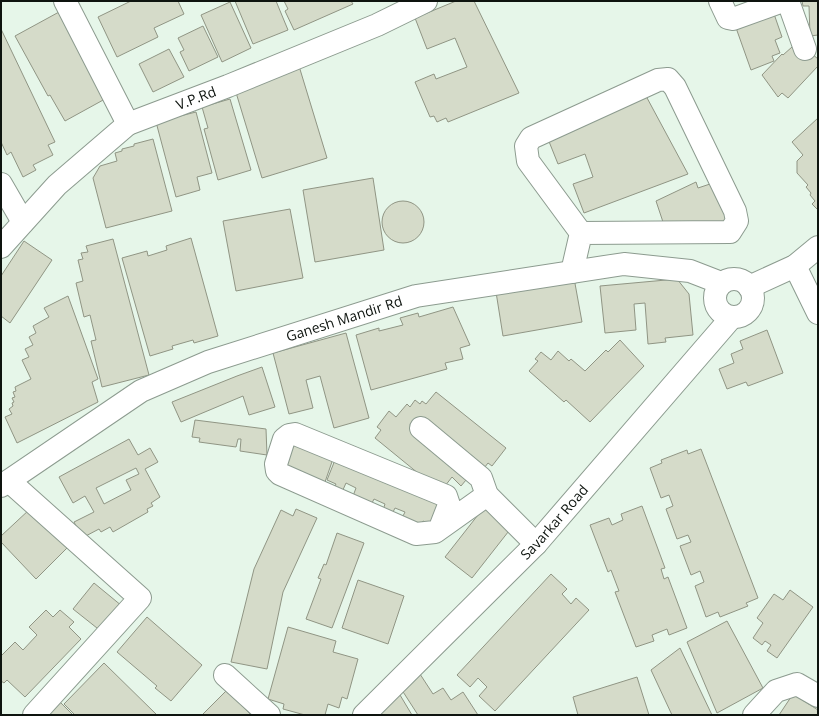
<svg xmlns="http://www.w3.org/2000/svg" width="819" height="716" font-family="'Open Sans',sans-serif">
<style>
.building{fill:#d5dbc9;stroke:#909584;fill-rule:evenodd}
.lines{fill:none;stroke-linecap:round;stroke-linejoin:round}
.minor-casing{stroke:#8c9b8f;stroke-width:24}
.tertiary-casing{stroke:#8c9b8f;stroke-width:24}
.minor{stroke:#fff;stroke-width:22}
.tertiary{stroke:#fff;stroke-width:22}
.labels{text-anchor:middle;stroke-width:3;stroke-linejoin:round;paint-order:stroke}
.street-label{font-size:14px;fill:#0e140f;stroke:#fff}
</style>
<rect width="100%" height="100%" fill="#e6f6e9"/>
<path class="building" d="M131,1H178L184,14L154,28L158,37L117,57L98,17Z
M235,1H276L288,30L253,44Z
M284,1H351L353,4L294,30L285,11L288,9Z
M456,1H474L519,93L448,122L446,118L437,122L434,116L430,117L415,82L434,74L436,79L467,67L455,38L427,49L415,18Z
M802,1H818V35L810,36L809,6H803Z
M230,2L251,48L222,62L201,15Z
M773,11L782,37L775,40L780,53L772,56L774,61L751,70L735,25Z
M59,12L105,99L65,121L50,95L48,96L15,36Z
M203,26L218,57L189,71L180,52L184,50L178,38Z
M1,29L55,142L48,145L53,155L33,165L36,170L23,177L11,152L7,155L1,142Z
M792,47L805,60L811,53L818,59V66L788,98L782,93L778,97L762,75L782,54L783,55Z
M169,49L184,77L153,92L139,64Z
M299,66L327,158L262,178L234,86Z
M646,96L688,174L584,213L573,184L593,177L585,154L558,164L548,139Z
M230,99L251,170L218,180L204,129L208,128L202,107Z
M196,112L212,173L197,177L200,190L176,197L156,122Z
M818,118V210L812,204L815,201L810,195L811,193L806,187L808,185L797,173V161L803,155L792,142Z
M153,139L172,211L106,228L93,178L100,166L117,161L115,153L122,151V149L134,146V144Z
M373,178L384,250L315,262L303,190Z
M696,182L698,188L716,182L730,224L665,228L656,201Z
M382 222a21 21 0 1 1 42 0a21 21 0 1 1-42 0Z
M290,209L303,278L236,291L223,221Z
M191,238L218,336L194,343L193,340L172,346L173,349L150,356L122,258L147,251L148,256L167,250L166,246Z
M113,239L149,375L102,387L91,341L96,340L90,315L84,317L76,283L83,281L78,260L83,259L81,253L88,252L86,246Z
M24,241L52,260L10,323L1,316V276Z
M574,278L582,322L503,336L496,292Z
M677,279L689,294L693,335L665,338L666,342L648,344L645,303L634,304L636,330L605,333L600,286Z
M68,296L98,379L92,382L98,402L17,443L5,417L12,414L9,409L13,406L12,403L14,402L12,398L15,397L13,392L16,391L15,387L31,379L22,360L29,357L25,349L33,345L29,337L36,333L33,326L49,317L44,308Z
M453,307L470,345L460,348L463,359L445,363L447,369L371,390L356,335L379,328V331L403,325L400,318L418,313L419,317Z
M767,330L783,373L748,386L746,382L727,389L719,369L734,363L731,354L743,349L740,341Z
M346,333L369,418L334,428L320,376L306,380L313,408L289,414L273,353Z
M620,340L644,366L590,422L566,400L564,402L529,371L538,361L535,359L541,352L551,360L558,351L569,361L571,359L585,371L606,350L608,352Z
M262,367L275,407L249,415L243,396L181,422L172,402L237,376Z
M436,392L506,448L492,466L488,463L481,472L471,474L461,486L452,477L445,486L439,481L435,487L375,438L381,430L377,427L389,411L396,417L407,404L410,407L415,400L420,404L422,401L426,404Z
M195,420L266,429L267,455L240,451L241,439H238L236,447L199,442L200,438L192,437Z
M129,439L138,455L150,448L158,462L145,469L160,497L151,503L153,506L147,509L148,512L113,532L110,527L101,532L99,529L82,538L74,522L94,512L85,496L73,503L59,477ZM136,468L139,474L126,480L131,490L104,504L96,488Z
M296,439L335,453L325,482L279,466L288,448L292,450Z
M701,449L758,598L746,603L748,606L720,617L718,612L706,617L695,586L704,582L700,571L691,575L680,546L691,542L688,535L677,539L666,509L673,506L669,495L661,498L650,468L662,463L661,460L687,450L688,454Z
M337,455L442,501L432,525L423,521L420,526L402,518L405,512L395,508L392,514L383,510L385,504L374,499L371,505L353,496L356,488L346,483L342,492L334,488L336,484L327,480Z
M485,506L512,527L472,578L445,557Z
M642,506L665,568L661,569L664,579L668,577L687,628L669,635L667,629L652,635L654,641L636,647L615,592L619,591L611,570L608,572L590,525L609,518L612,525L623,520L621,514Z
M30,509L71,544L36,579L1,542V536Z
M296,509L317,518L283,592L267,669L231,662L254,569L281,510L293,516Z
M337,533L364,543L332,628L306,619L321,579L318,578L324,564L326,565Z
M551,574L567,589L562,594L571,604L576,598L589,610L495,711L479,696L487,687L478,678L470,687L457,675Z
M358,580L404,596L388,644L342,628Z
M94,583L122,606L102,632L73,609Z
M790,590L813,607L777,658L767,651L771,645L765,641L762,645L753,638L763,623L757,618L774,594L783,600Z
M46,610L53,617L60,610L74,622L69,627L81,639L25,697L7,680L4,683L1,681V656L15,642L23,650L37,635L29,627Z
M147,617L202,665L171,701L155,688L157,686L117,652Z
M727,621L763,688L717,713L687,642Z
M288,627L336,641L333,652L358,659L347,699L342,697L339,708L328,704L325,715H305L283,709L284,704L268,699Z
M680,648L712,715H672L651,670Z
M104,663L157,715H75L64,704Z
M418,671L433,694L443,688L451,700L463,692L478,715H418L398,684Z
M637,677L649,715H578L573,697Z
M227,690L251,715H202Z
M793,694L818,710V715H779Z
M400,695L412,715H373Z
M59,701L73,715H45Z"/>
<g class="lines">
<defs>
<g id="minor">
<path d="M65,1L128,124"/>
<path d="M720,1L728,18L733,19L783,1"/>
<path d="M788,1L805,49"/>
<path d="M1,184L23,222"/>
<path d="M795,266L818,313"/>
<path d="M572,272L581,233L528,161L526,146L531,138L658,80L668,79L675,87L735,211L737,221L730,232L581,233"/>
<path d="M421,428L481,478L487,495L536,544"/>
<path d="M9,481L140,598L34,715"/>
<path d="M440,528L449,505L446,496L295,434L289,435L284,439L276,464L277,471L280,474L416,534L435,532L487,495"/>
<path d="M225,675L269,715"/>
<path id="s1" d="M364,715L536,544L732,317"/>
<path d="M754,715L776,691L797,684L818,696"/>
</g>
<g id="tertiary">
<path id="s2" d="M1,247L57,185L128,124L228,86L377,25L426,1"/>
<circle cx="734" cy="298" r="19"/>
<path d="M749,287L795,266L818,247"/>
<path id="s3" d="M1,486L141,391L208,362L416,296L624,264L690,271L721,283"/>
</g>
</defs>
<use href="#minor" class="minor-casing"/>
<use href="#tertiary" class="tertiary-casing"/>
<use href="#minor" class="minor"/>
<use href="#tertiary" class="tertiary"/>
</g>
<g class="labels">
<g class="street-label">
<text dy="5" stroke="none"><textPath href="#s2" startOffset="250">V.P.Rd</textPath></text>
<text dy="5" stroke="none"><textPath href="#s3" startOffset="385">Ganesh Mandir Rd</textPath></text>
<text dy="5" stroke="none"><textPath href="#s1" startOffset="271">Savarkar Road</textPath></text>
</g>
</g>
<rect width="819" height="716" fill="none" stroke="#0e140f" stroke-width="4"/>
</svg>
